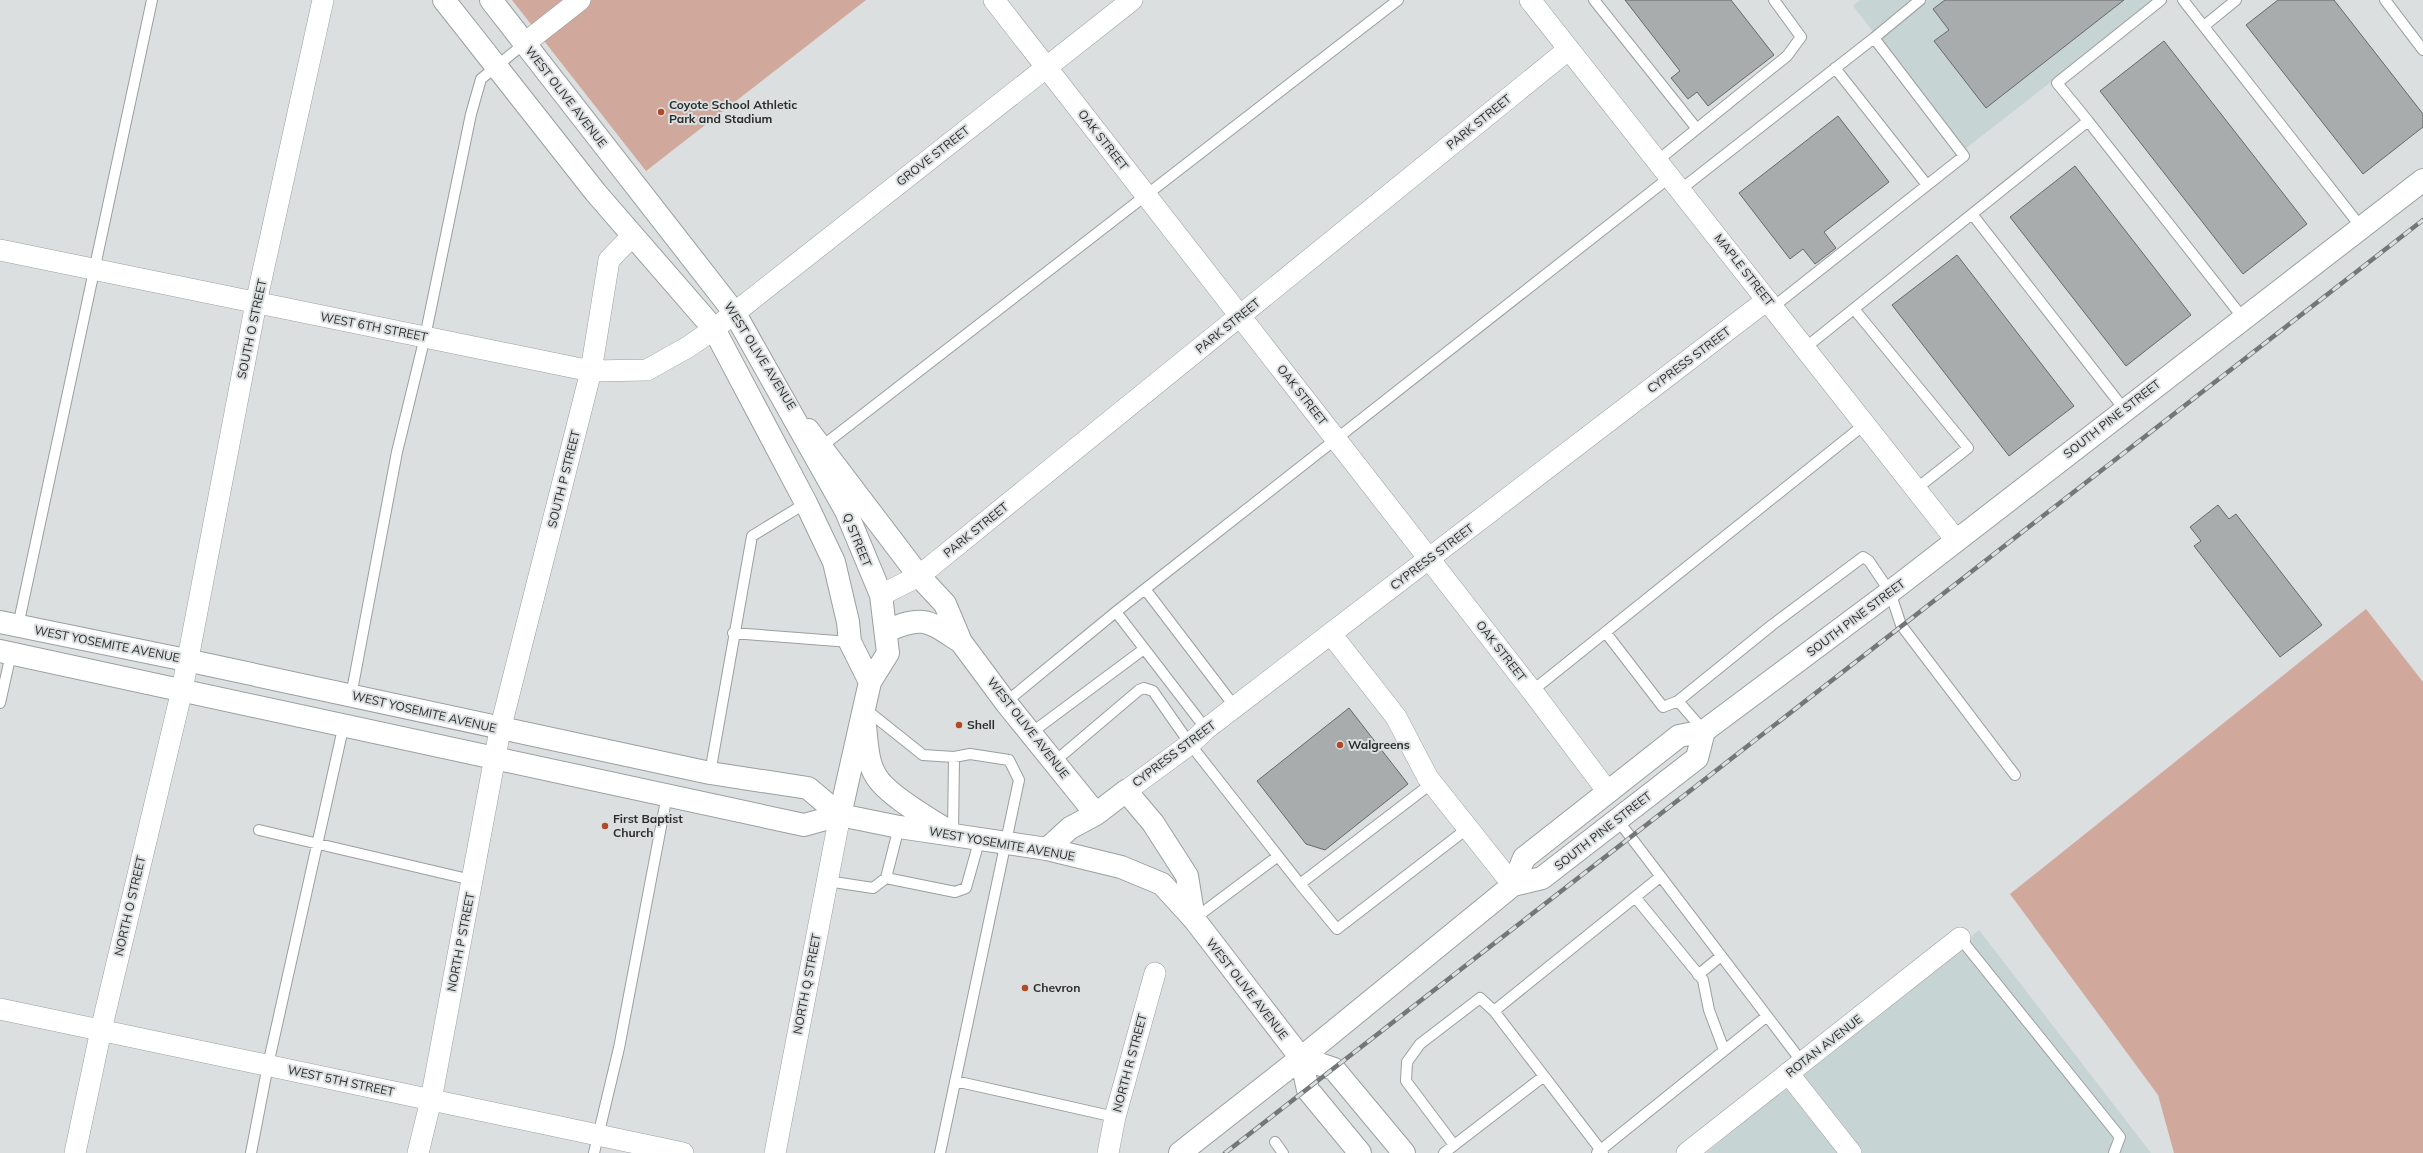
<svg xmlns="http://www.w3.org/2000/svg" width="2423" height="1153" font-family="Mulish,sans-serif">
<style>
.built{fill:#c7d4d4}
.green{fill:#d1a89c}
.building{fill:#a8acac;stroke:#666969}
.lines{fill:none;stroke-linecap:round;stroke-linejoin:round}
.service-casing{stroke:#9b9f9f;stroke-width:12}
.minor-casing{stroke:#9b9f9f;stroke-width:22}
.tertiary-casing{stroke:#9b9f9f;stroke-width:24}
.secondary-casing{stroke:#9b9f9f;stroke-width:24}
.service{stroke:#fff;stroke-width:10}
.minor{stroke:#fff;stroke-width:21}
.tertiary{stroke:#fff;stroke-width:22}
.secondary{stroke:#fff;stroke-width:22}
.rail-casing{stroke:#747777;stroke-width:4.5}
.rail{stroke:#dbdfdf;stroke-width:3;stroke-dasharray:9;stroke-linecap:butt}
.poi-dot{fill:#b14927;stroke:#dbdfdf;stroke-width:1.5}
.labels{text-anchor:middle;stroke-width:4;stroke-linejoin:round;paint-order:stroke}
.street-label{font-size:12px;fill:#2c2d2d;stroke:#dbdfdf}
.poi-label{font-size:12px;font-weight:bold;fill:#2c2d2d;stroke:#dbdfdf;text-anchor:start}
</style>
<rect width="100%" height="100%" fill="#dbdfdf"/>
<path class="built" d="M1860,0H2156L1965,149L1853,6Z
M1979,930L2151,1153H1706Z"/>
<path class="green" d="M512,0H866L646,171Z
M2366,609L2423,682V1153H2174L2158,1095L2010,894Z"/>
<path class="building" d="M1625,0H1731L1774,55L1708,106L1697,92L1688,99L1671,78L1680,71Z
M1945,0H2124L1986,108L1934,41L1949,30L1933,9Z
M2278,0H2334L2423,114V127L2363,174L2246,25Z
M2164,41L2307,224L2243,274L2100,91Z
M1838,116L1889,182L1824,232L1836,248L1815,264L1803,249L1790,259L1739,193Z
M2075,166L2191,315L2126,366L2010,217Z
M1957,255L2074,406L2009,456L1892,305Z
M2218,505L2229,519L2236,514L2322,625L2280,657L2194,546L2201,541L2190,527Z
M1349,708L1408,784L1325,850L1306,844L1257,781Z"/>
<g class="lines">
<defs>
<path id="service" d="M1594,0L1697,129
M2183,0L2361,227
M2385,0L2423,50
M2204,26L2236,0
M1874,38L1920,0
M1835,68L1927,185
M2088,121L2243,318
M1657,161L1787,56L1801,37L1774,0
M1680,190L1874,38L1964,156L1773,307
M1972,214L2124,409
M1854,309L1968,448L1916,489
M1805,348L2088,121L2057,83L2161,0
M821,447L1398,0
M1145,589L1235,707
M1116,612L1206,729
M18,626L152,0
M733,633L850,642
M1606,633L1663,707L1678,701L1704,731
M1532,691L1865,424
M351,696L397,452L425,337L471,114L481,79L525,43
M1678,701L1772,625L1863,557L1869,561L1890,592L1901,625L2015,775
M1006,702L1117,611L1670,177
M0,703L11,654
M864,708L923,755L954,757L970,754L1009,760L1019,780L940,1153
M1031,733L1144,649
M1054,762L1139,690L1144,688L1153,691L1190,744L1300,884L1432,783
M710,773L752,536L806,503
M1617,819L1802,1062
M259,830L472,880
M953,833L954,757
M886,878L955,892L966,888L980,838
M827,881L873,888L886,878L899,827
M1300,884L1337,929L1468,828
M1635,897L1703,980L1709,1010L1724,1050
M1194,919L1278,856
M1960,938L2120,1137L2114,1153
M1698,975L1721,956
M955,1081L1115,1117
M1275,1142L1283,1153
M1454,1145L1406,1081L1407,1062L1420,1044L1480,998L1494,1011
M251,1153L268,1065L344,724
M594,1153L619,1048L667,795
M1444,1153L1544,1076
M1597,1153L1767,1016
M1603,1153L1494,1011L1660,877"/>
<path id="minor" d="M994,0L1532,691L1608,792
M1530,0L1956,540
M525,43L580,0
M0,250L591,371L647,370L688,347L714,329L1132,0
M881,595L919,576L1569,49
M1331,634L1396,717L1428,778L1513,885
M1126,791L1190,744L1206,729L1767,300
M0,1009L683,1153
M1788,1073L1851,1153
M75,1153L101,1030L182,690L256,303L323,0
M418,1153L431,1100L500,730L591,371L609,260L633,235
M775,1153L840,815
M1108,1153L1115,1117L1155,973
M1687,1153L1960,938"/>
<path id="tertiary" d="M808,430L919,576L945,604L961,642L1007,704L1096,814
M886,631C924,615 927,620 961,642
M1047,849L1070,828L1096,814L1126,791L1153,823L1187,876L1194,919"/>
<path id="secondary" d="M444,0L596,193L714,329L806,503L834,562L848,622L850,642L870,682
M491,0L734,312L846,511L881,595L888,653L870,682L840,815
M0,622L186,660L710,773L808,788L840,815L899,827L1047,849L1121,867L1162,884L1194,919L1301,1058L1308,1090L1360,1153
M0,651L804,825L840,815
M865,726C867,742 867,762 876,776C886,794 929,819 947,830
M1513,885L1524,858L1679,736L1704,731
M1301,1058L1334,1069L1404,1153
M1180,1153L1301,1058L1513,885L1542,878L1697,758L1704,731L1890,592L2423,180"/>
</defs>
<use href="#service" class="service-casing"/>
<use href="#minor" class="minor-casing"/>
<use href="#tertiary" class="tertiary-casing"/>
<use href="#secondary" class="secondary-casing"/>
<use href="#service" class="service"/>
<use href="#minor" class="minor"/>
<use href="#tertiary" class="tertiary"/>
<use href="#secondary" class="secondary"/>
<defs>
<path id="rail" d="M1225,1153L2423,220"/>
</defs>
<use href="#rail" class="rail-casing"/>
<use href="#rail" class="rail"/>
</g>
<g class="poi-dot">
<circle cx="661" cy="112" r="4"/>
<circle cx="959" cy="725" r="4"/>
<circle cx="1340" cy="745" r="4"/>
<circle cx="605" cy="826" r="4"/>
<circle cx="1025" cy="988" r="4"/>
</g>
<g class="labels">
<g class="street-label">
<text transform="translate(566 97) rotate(52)" y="4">WEST OLIVE AVENUE</text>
<text transform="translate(1479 122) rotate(-39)" y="4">PARK STREET</text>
<text transform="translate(1103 140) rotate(52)" y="4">OAK STREET</text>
<text transform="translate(933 156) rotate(-38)" y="4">GROVE STREET</text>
<text transform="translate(1744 270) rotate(52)" y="4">MAPLE STREET</text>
<text transform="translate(1228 326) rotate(-39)" y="4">PARK STREET</text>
<text transform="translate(374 327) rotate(11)" y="4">WEST 6TH STREET</text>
<text transform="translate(252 329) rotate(-78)" y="4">SOUTH O STREET</text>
<text transform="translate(760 356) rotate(58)" y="4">WEST OLIVE AVENUE</text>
<text transform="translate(1689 360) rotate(-37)" y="4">CYPRESS STREET</text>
<text transform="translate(1302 395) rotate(52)" y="4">OAK STREET</text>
<text transform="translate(2112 419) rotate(-38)" y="4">SOUTH PINE STREET</text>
<text transform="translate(564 479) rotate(-76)" y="4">SOUTH P STREET</text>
<text transform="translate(976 530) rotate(-39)" y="4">PARK STREET</text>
<text transform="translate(857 540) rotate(68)" y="4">Q STREET</text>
<text transform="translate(1432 557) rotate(-37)" y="4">CYPRESS STREET</text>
<text transform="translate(1856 618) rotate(-37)" y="4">SOUTH PINE STREET</text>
<text transform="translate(107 644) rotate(11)" y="4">WEST YOSEMITE AVENUE</text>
<text transform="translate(1501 651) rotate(52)" y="4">OAK STREET</text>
<text transform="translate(424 712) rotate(13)" y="4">WEST YOSEMITE AVENUE</text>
<text transform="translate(1028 728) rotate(52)" y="4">WEST OLIVE AVENUE</text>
<text transform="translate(1174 754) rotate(-37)" y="4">CYPRESS STREET</text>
<text transform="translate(1603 831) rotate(-38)" y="4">SOUTH PINE STREET</text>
<text transform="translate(1002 844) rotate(10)" y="4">WEST YOSEMITE AVENUE</text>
<text transform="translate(130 906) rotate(-77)" y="4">NORTH O STREET</text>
<text transform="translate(461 942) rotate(-79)" y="4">NORTH P STREET</text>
<text transform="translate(807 984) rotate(-79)" y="4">NORTH Q STREET</text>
<text transform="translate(1247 989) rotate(52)" y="4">WEST OLIVE AVENUE</text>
<text transform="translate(1824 1046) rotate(-38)" y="4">ROTAN AVENUE</text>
<text transform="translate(1130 1063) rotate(-75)" y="4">NORTH R STREET</text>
<text transform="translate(341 1081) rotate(12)" y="4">WEST 5TH STREET</text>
</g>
<g class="poi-label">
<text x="669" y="109">Coyote School Athletic<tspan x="669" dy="14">Park and Stadium</tspan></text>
<text x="967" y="729">Shell</text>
<text x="1348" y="749">Walgreens</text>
<text x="613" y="823">First Baptist<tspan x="613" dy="14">Church</tspan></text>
<text x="1033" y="992">Chevron</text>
</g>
</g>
</svg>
